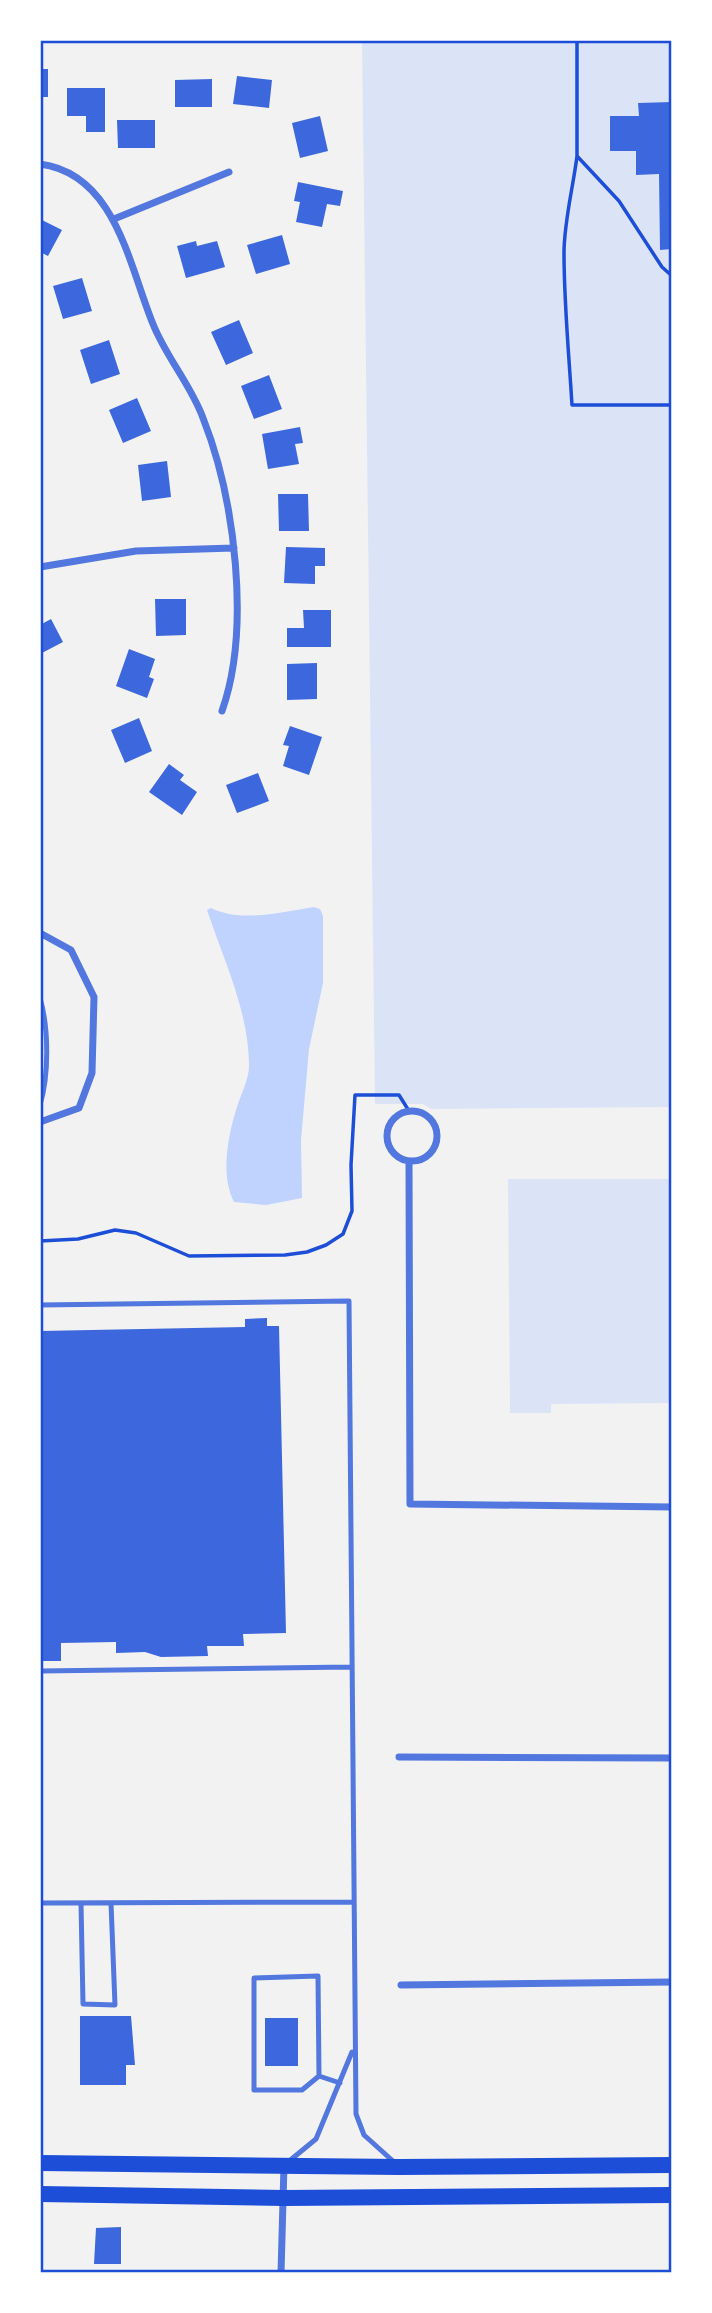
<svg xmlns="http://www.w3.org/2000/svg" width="712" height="2313" font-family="'PT Sans',sans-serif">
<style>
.green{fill:#dbe4f7}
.water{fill:#bfd3fe}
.building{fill:#3d67dc}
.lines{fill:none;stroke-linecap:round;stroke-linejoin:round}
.path{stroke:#1d4ed8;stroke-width:3.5}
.service{stroke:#5277de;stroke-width:5}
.minor{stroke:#5277de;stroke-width:7}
.primary{stroke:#1d4ed8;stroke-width:16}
.neatline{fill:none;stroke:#1d4ed8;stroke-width:2.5}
</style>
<rect width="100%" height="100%" fill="#f2f2f2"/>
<path class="green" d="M362,40H672V1107L431,1109L423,1104H375Z
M508,1179H672V1403L551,1404V1413H510Z"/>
<path class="water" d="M314,907L320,909L323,916V983L309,1049L301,1140L302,1198L266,1205L234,1202C220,1175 228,1135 237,1107C241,1094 249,1079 249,1066C249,1012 224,961 207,910L211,908C241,923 281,912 314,907Z"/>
<path class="building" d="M40,69H48V97H40Z
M237,76L272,80L269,108L233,104Z
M212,79V107H175V80Z
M67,88H105V132H86V116H67Z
M672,102V249L660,250L659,174L636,175V151H610V116H639L638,103Z
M320,116L328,151L300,158L292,123Z
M117,120H155V148H118Z
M298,182L343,191L340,206L327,204L322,227L296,222L300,202L294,201Z
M40,219L62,230L48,256L40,252Z
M282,235L290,264L256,274L247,245Z
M196,241L197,246L217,241L225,267L186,278L177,246Z
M82,278L92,311L63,319L53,286Z
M239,320L253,353L226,365L211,332Z
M109,340L120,374L91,384L80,350Z
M269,375L282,409L254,419L241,386Z
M137,398L151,431L123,443L109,410Z
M300,427L303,443L295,444L299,464L268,469L262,434Z
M167,461L171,497L142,501L138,465Z
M278,494H308L309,531H279Z
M286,547L325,548V566H315V584L284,583Z
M155,599H186V635L156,636Z
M303,610H331V647H287V628H304Z
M51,619L63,642L40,654V625Z
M129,649L155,659L149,677L154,679L147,698L116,686Z
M317,663V699L287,700V664Z
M139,718L152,751L125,763L111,730Z
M290,726L322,737L309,775L283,766L289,746L283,745Z
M169,764L184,775L180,780L197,792L182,815L149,792Z
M258,773L269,801L237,813L226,785Z
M267,1318V1326H279L286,1633L243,1634L244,1646H207L208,1656L161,1657L145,1652L116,1653V1642L61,1643V1661H40V1331L245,1327V1319Z
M80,2016H131L135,2065H126V2085H80Z
M265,2018H298V2066H265Z
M121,2227V2264H94L96,2228Z"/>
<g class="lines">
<path class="path" d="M577,40V156L619,201L662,267L672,276
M577,156C573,188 564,222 564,253C564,304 569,355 572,405H672
M40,1241L78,1239L115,1230L136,1233L189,1256L285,1255L307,1252L326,1245L343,1234L352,1211L351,1165L355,1095H399L409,1111"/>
<path class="service" d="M40,998C49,1029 49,1075 40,1105
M40,1305L349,1301L356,2114L364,2135L394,2162
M40,1671L351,1667
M40,1903L353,1902
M81,1903L83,2004L115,2005L111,1903
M318,1976L319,2076L302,2090H254V1978Z
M319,2076L340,2083
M288,2162L316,2139L352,2052"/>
<path class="minor" d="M40,164C116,174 129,266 153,324C166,357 191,385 203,418C235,499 251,629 222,711
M114,219L229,172
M40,567L136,551L234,548
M40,933L71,950L94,997L92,1073L79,1108L40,1122
M387 1136a25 25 0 1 1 50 0a25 25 0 1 1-50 0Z
M409,1161L410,1504L672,1507
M399,1757L672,1758
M401,1985L672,1982
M281,2273L284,2165"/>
<path class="primary" d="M40,2163L399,2167L672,2165
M40,2194L284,2198L672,2195"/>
</g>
<rect width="712" height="2313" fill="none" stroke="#ffffff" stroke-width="84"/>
<rect x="42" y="42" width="628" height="2229" class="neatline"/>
</svg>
